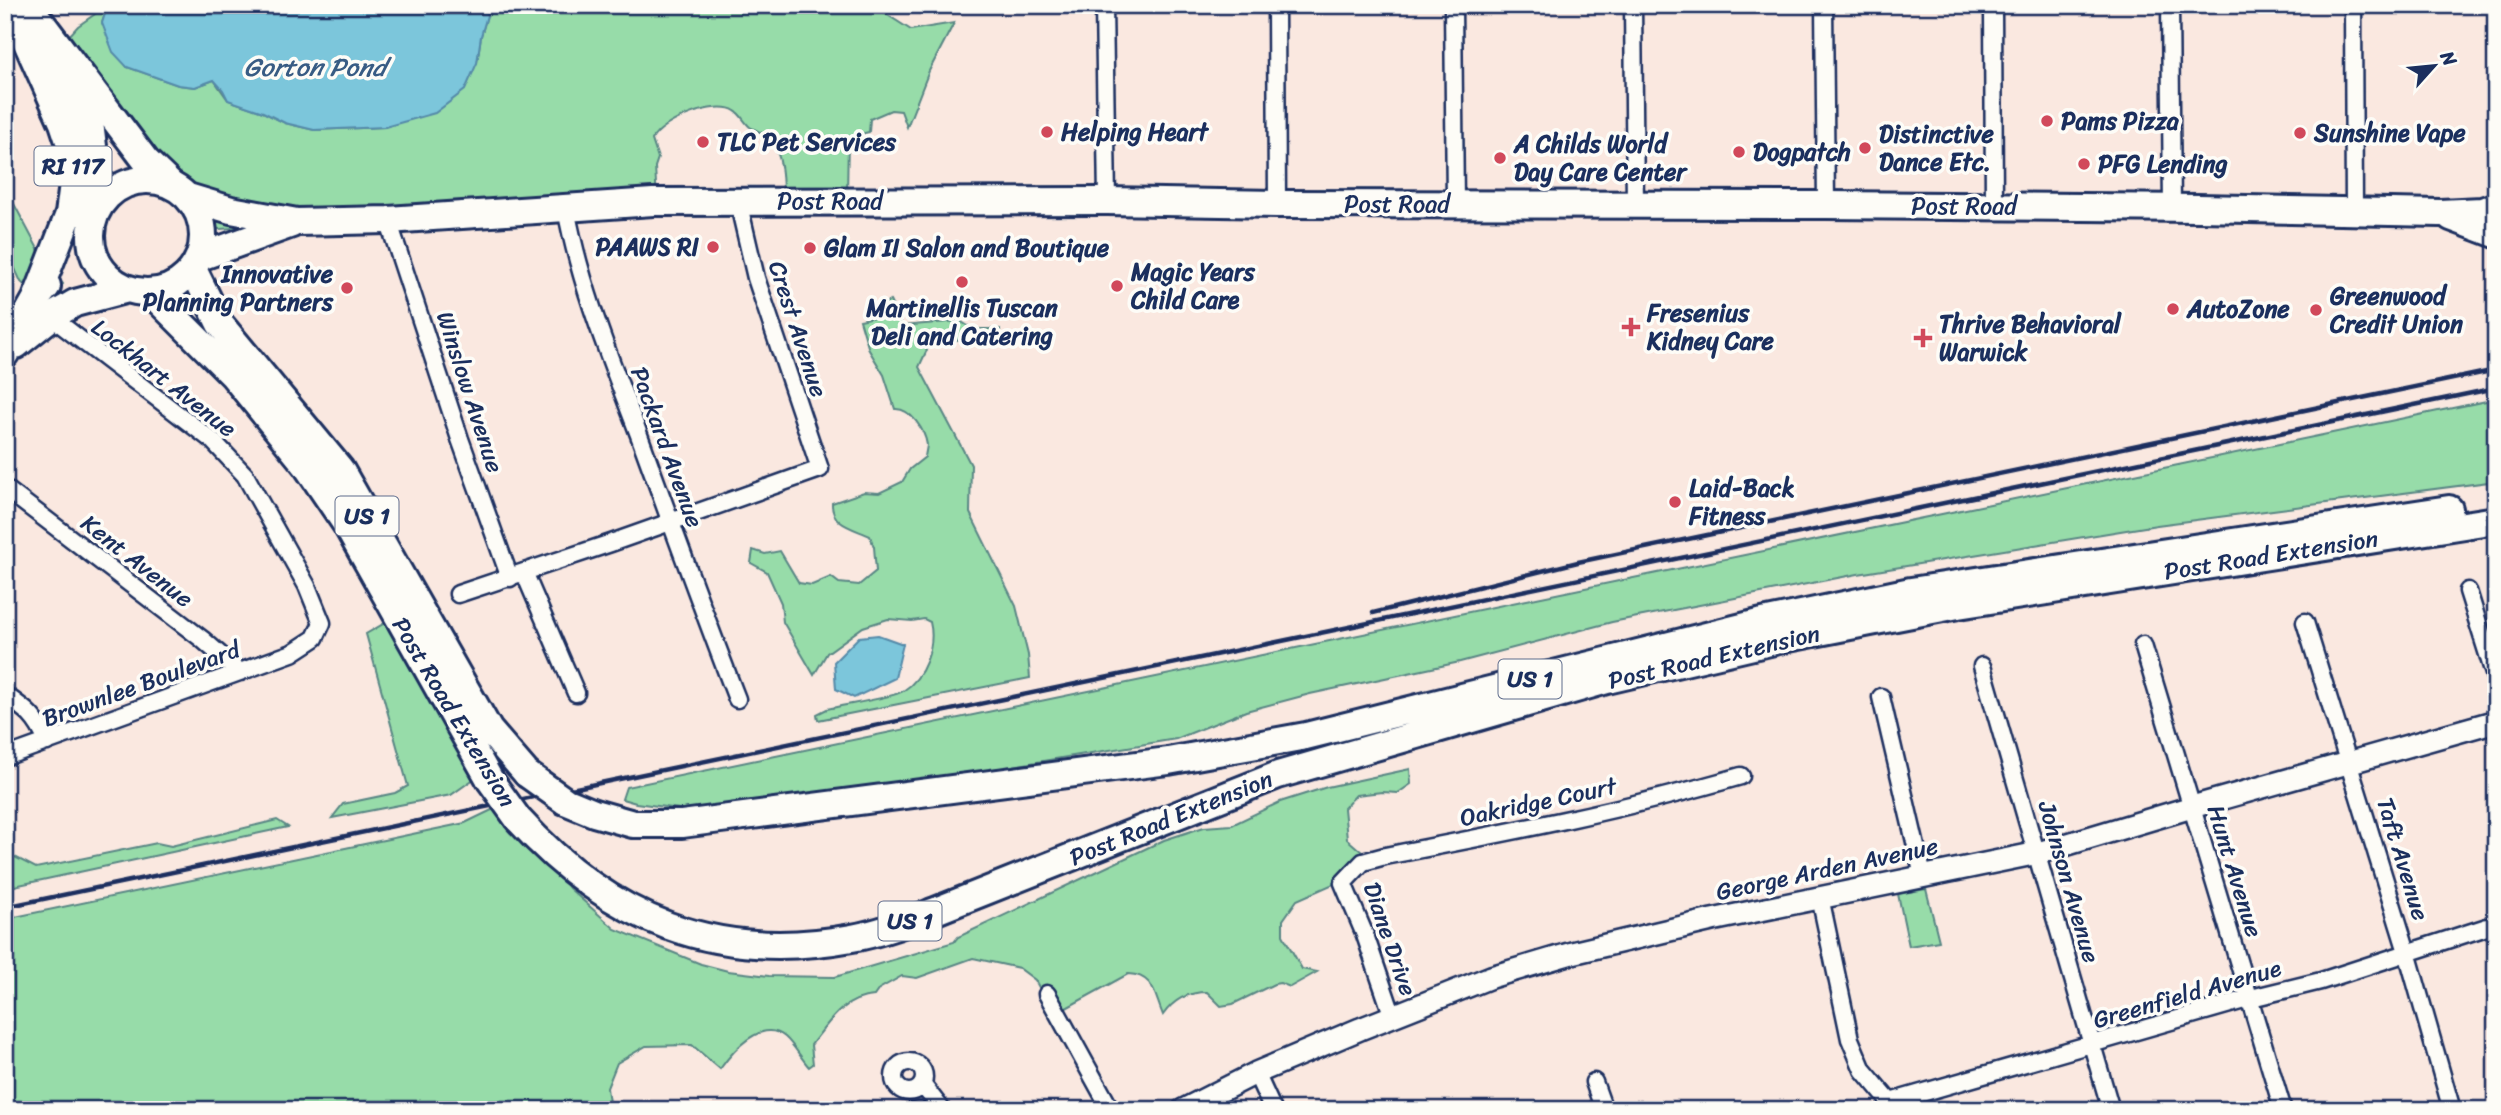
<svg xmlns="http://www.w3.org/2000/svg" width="2501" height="1115" font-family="Sriracha,sans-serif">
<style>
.green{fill:#97dca9;stroke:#598684;stroke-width:2}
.water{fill:#7bc6db;stroke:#558aa9;stroke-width:2}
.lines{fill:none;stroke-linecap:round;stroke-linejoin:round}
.minor-casing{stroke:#1b2f5e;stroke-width:21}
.tertiary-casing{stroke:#1b2f5e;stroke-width:26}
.primary-casing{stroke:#1b2f5e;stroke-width:32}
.minor{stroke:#fdfcf7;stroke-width:16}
.tertiary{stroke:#fdfcf7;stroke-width:21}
.primary{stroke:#fdfcf7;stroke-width:26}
.rail{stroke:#1b2f5e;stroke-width:4.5}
.primary-bridge-casing{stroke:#1b2f5e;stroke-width:32;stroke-linecap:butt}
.primary-bridge{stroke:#fdfcf7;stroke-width:26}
.poi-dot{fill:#d1495b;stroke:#fdfcf7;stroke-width:2.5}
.labels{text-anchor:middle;stroke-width:7;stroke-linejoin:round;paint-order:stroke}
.shield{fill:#fdfcf7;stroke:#5f6c8c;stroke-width:2}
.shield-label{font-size:23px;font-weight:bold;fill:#1b2f5e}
.poi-label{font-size:24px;font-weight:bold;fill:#1b2f5e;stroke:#fdfcf7;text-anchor:start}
.street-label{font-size:24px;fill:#1b2f5e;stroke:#fdfcf7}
.water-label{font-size:26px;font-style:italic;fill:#385c84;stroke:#fdfcf7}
</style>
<rect width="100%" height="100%" fill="#fae8e0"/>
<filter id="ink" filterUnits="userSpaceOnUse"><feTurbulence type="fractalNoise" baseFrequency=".0143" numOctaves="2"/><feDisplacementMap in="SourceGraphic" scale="14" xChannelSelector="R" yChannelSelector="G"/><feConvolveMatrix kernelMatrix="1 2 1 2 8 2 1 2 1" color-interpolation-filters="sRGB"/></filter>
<g filter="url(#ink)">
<path class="green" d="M101,5H108L102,23L127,67L178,85L195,87L214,80L228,100L263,112L285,123L314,130L385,127L477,63L481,36L490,5H880L883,12L911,30L954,23L929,71L907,127L901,111L891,110L870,119L869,132L848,137L847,198L783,200C783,181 783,153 769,138C764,133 755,130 750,127C744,122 741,114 735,111C717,99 661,121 652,140L658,158L655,167L657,200L205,230L198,229L141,144L59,47L78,26L95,14Z
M5,187L46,264L63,284L44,303L21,282L5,247Z
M890,301L902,326L960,321L973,329H1000V338L931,341L919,367L971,465L970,513L1016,606L1028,655L1030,678L818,720L817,714L827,709C842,705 893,698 903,691C924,678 936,646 930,622L924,619L912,621L888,619L863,627L827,653L814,675L783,622L781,603L767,572L751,563L753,550L765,554L780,551L799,583L812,585L831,577L839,583L859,585L876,571L874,547L870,536C853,528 831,525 832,503L864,492L879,493L902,482L910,469L925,457C925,456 927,446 927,445C925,431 911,408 895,409L884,375L869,350L860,320L879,316L885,303Z
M2496,399V481L2157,525L1858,574L1612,622L1460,662L1310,694L1246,711L1176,739L982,771L694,811L636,803L622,799L626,787Z
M392,619L478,776L451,795L332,818L343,804L395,793L408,786L366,634Z
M1410,769L1411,784L1398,793L1382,792L1356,795L1344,808L1347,839L1371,860L1347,878L1297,900L1283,920V935L1302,969L1317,972L1290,987L1280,983L1274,984L1233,1004L1221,1006L1207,992C1188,992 1174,999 1163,1015C1154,994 1154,975 1128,974L1059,1012L1048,1004L1035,980L1019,968L973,958L917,978L902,976L879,989L874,996C843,998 829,1022 811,1045L813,1064L809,1067C801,1058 794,1045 785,1037C761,1017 732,1052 720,1069L692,1045L646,1046L617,1063L607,1088L610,1110H5V919L465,823L498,807L557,871L569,888L615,929L701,964L728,971L769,976L835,977L954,942L958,937L1164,840L1204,827L1232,825L1280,802L1327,787Z
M277,820L288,827L5,888V852L36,868L157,843L171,846Z
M1926,889L1939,941L1909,946L1898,894Z"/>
<path class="water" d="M108,5H490L481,36L477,63L465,90L435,113L385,127L314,130L285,123L263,112L228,100L223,90L214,80L195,87L178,85L127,67L113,52L102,23Z
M878,635L903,644L895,678L854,698L836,689L834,662L859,637Z"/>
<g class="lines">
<defs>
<path id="minor" d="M1104,5L1107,201
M1276,5L1277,204
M1453,5L1455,204
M1633,5L1635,205
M1824,5L1826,205
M1993,5L1994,207
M2170,5L2172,208
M2353,5L2354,212
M566,208C580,286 611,361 639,435C671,523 703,611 737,699
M388,220L460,439L510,578
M5,488L202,639L240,672
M524,572L576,693
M2468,591L2496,680
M458,594L611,543L820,469L756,278L738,201
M2305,622L2407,952L2452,1110
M2143,645L2283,1110
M1982,666L2111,1110
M5,695C27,710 37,718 47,742
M1881,697L1923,876
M5,757L292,653L315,638L322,623L307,586L245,475L213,441L51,317
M1820,897L1850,1039L1863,1070L1890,1102L1892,1110
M1047,994L1111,1110
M1393,1017L1365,935L1343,883L1363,862L1385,856C1505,833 1624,810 1741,776
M894 1077a15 15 0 1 1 30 0a15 15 0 1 1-30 0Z
M1256,1073L1273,1110
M1594,1082L1604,1110
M922,1084L942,1110
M1890,1102L2251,998L2321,981L2496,924"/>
<path id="tertiary" d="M1183,1110L1256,1073L1360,1029L1491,977L1572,953L1712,920L2038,853L2192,807L2496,721"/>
<path id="primary" d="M28,5L146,161L170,184
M5,10L63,86L91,130L96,171L95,214
M24,36L63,123L72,150L74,176L69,214L36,299
M91 236a56 56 0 1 1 112 0a56 56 0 1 1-112 0Z
M188,197L231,210L297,222L388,220L653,202L1107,201L1277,204L1826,205L2199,208L2440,213L2482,211L2496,206
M2451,217L2496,234
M200,257L292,224
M193,269L220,324L340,469L489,730L527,774
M150,292L233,375L306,465L346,524L490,780
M16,345L51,317L75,303L128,289
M5,354L36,299L47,286
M565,801L594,813L633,824H682L1168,761L1306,736L1758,623L1911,591L2449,509
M518,819C610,920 715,963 852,938C882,933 910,921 938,910L1278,775L1607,680L1783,639L1958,605L2496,520"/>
</defs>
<use href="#minor" class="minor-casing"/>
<use href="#tertiary" class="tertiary-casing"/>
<use href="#primary" class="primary-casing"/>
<use href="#minor" class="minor"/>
<use href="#tertiary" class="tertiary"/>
<use href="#primary" class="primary"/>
<path class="rail" d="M1373,613L1578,562L2496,370
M5,907L2496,388"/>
<defs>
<path id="primary-bridge" d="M527,774L565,801
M490,780L518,819"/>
</defs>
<use href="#primary-bridge" class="primary-bridge-casing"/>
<use href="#primary-bridge" class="primary-bridge"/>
</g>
</g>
<g class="poi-dot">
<circle cx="2047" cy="121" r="7"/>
<circle cx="1047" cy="132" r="7"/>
<circle cx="2300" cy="133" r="7"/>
<circle cx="703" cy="142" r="7"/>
<circle cx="1865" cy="148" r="7"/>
<circle cx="1739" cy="152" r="7"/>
<circle cx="1500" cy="158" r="7"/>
<circle cx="2084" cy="164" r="7"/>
<circle cx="713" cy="247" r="7"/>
<circle cx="810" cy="248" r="7"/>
<circle cx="962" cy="282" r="7"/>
<circle cx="1117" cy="286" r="7"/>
<circle cx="347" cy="288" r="7"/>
<circle cx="2173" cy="309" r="7"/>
<circle cx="2316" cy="310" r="7"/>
<path d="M1627.5 316.5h7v7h7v7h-7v7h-7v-7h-7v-7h7z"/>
<path d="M1919.5 327.5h7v7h7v7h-7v7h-7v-7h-7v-7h7z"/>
<circle cx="1675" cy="502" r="7"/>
</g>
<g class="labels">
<g class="shield">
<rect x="34.5" y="146.5" width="77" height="39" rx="5"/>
<rect x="335.5" y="496.5" width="63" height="39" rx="5"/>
<rect x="1498.5" y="659.5" width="63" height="39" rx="5"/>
<rect x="878.5" y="901.5" width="63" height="39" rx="5"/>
</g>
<g class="shield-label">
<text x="73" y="174">RI 117</text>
<text x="367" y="524">US 1</text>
<text x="1530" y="687">US 1</text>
<text x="910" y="929">US 1</text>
</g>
<g class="poi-label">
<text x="2061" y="129">Pams Pizza</text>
<text x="1061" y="140">Helping Heart</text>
<text x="2314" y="141">Sunshine Vape</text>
<text x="1879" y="142">Distinctive<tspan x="1879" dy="28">Dance Etc.</tspan></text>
<text x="717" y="150">TLC Pet Services</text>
<text x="1514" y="152">A Childs World<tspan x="1514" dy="28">Day Care Center</tspan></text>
<text x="1753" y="160">Dogpatch</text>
<text x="2098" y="172">PFG Lending</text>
<text x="699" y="255" text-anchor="end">PAAWS RI</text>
<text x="824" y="256">Glam II Salon and Boutique</text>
<text x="1131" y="280">Magic Years<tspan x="1131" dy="28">Child Care</tspan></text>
<text x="333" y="282" text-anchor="end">Innovative<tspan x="333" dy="28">Planning Partners</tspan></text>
<text x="2330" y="304">Greenwood<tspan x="2330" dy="28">Credit Union</tspan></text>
<text x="962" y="316" text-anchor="middle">Martinellis Tuscan<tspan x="962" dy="28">Deli and Catering</tspan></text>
<text x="2187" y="317">AutoZone</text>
<text x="1647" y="321">Fresenius<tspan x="1647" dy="28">Kidney Care</tspan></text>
<text x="1939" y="332">Thrive Behavioral<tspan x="1939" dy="28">Warwick</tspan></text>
<text x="1689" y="496">Laid-Back<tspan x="1689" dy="28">Fitness</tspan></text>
</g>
<g class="street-label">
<text x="830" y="209">Post Road</text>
<text x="1397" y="212">Post Road</text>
<text x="1964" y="214">Post Road</text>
<text transform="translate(798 329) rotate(72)" y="8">Crest Avenue</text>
<text transform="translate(164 378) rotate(38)" y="8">Lockhart Avenue</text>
<text transform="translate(470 392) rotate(72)" y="8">Winslow Avenue</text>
<text transform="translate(667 447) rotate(70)" y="8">Packard Avenue</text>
<text transform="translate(2271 555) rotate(-9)" y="8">Post Road Extension</text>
<text transform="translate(137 561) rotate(38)" y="8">Kent Avenue</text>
<text transform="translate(1714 657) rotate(-13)" y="8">Post Road Extension</text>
<text transform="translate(141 684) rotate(-20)" y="8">Brownlee Boulevard</text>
<text transform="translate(454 712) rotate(59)" y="8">Post Road Extension</text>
<text transform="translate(1538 802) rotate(-12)" y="8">Oakridge Court</text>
<text transform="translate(1171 818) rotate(-22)" y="8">Post Road Extension</text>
<text transform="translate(2403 859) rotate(73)" y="8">Taft Avenue</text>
<text transform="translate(1827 869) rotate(-12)" y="8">George Arden Avenue</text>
<text transform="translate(2235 871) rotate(73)" y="8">Hunt Avenue</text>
<text transform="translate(2069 882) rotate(74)" y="8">Johnson Avenue</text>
<text transform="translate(1390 939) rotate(71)" y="8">Diane Drive</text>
<text transform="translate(2187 994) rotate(-16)" y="8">Greenfield Avenue</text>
</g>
<g class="water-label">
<text x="315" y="76">Gorton Pond</text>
</g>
</g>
<rect width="2501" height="1115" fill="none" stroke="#fdfcf7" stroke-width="28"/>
<rect x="14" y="14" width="2473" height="1087" fill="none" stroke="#1b2f5e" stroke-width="2.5" filter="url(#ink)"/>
<g transform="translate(2434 66) rotate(63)" stroke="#fdfcf7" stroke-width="5" paint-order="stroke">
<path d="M0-5L12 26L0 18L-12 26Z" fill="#1b2f5e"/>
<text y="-10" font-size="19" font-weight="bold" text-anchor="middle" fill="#1b2f5e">N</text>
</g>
</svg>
